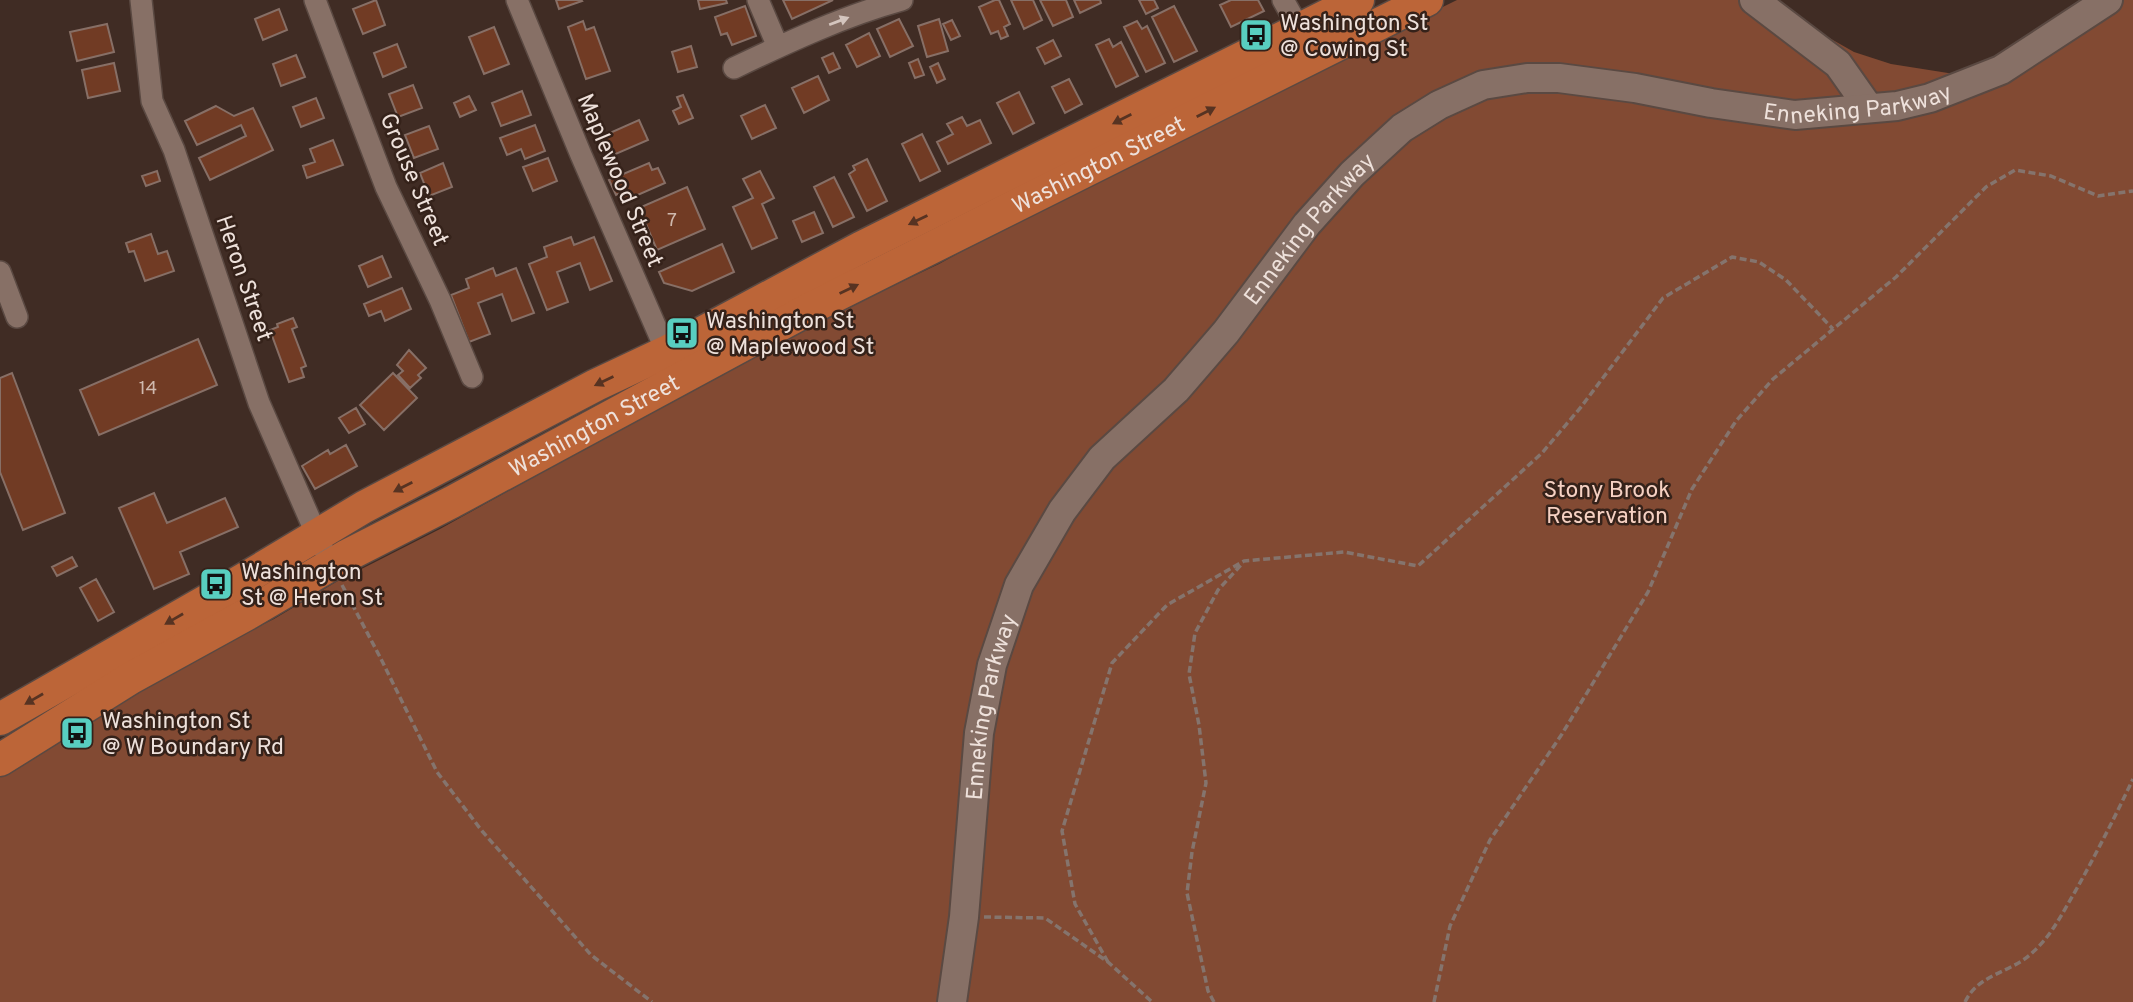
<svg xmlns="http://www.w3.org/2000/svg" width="2133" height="1002" font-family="Overpass,sans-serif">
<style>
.forest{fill:#824a33}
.building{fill:#713b24;stroke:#876f66;stroke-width:2}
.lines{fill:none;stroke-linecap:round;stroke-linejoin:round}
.minor-casing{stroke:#5a4942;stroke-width:24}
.secondary-casing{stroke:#5a4942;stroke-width:32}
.primary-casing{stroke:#5a4942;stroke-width:35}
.path{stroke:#85746d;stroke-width:3.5;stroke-dasharray:7 3.5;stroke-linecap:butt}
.minor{stroke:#877066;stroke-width:21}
.secondary{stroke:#877066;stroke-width:28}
.primary{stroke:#bc6538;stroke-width:32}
.oneway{fill:#d4c5be}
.oneway2{fill:#573322}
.labels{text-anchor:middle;stroke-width:5;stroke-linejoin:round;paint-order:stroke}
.number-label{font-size:19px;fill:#cfb8ad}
.poi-label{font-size:23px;fill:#eee1db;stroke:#35221a;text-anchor:start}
.street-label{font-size:23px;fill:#eee1db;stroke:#35221a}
.park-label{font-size:23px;fill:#f6d1c3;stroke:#35221a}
</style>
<rect width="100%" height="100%" fill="#402c24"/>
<path class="forest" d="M1457,0H1777L1817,31L1854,52L1891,64L1967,76L2097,0H2133V1002H0V769L201,655L274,619L336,582L440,529L654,410L850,306L939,264L1098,176Z"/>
<path class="building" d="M376,0L385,25L363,34L353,9Z
M556,0H581L582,1L559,9Z
M698,0H726L727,3L700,9Z
M783,0H833L792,19Z
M995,0H999L1010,24L1004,27L1008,36L1001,39L998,31L991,34L979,7Z
M1011,0H1033L1042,20L1024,29Z
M1040,0H1066L1073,17L1053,26Z
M1074,0H1100L1101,3L1080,13Z
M1139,0H1154L1158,8L1146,14Z
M1231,0H1258L1264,11L1231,27L1220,5Z
M745,6L756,36L732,45L727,33L721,35L715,17Z
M1174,6L1197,51L1174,62L1152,17Z
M279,9L287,30L263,40L255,19Z
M899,19L913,46L890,57L877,29Z
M939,19L948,51L927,57L918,26Z
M952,20L960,36L951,40L943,24Z
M583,21L586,30L594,27L610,71L586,79L568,27Z
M1137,21L1142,29L1147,26L1165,63L1146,72L1124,27Z
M107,24L114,52L77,61L70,32Z
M494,27L509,64L484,74L469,37Z
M869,33L880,56L857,67L846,45Z
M1109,39L1113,47L1121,42L1138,76L1116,87L1096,45Z
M1053,40L1061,56L1045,64L1037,48Z
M397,44L406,67L383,77L374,53Z
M691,46L697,67L678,72L672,52Z
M833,53L840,68L829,73L822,58Z
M296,55L305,77L281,86L273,64Z
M918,59L924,75L915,78L909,63Z
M114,63L120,91L88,98L82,70Z
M938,63L945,79L937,83L930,67Z
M818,76L829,100L804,113L792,88Z
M1069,79L1082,104L1065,113L1052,87Z
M413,85L422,108L398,117L389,94Z
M522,91L531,115L501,126L492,103Z
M1019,92L1034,123L1013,134L997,103Z
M683,95L693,118L679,124L673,111L681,107L677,97Z
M469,96L476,110L460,117L454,103Z
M316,98L324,118L301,127L293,107Z
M765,105L776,128L752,139L741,116Z
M216,106L234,116L253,108L273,150L210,180L199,158L246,136L241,125L197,145L185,121Z
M962,117L967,126L980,120L991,143L948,164L937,142L953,134L947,124Z
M639,120L648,140L611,156L603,136Z
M535,125L545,151L525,159L521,149L507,155L500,138Z
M429,126L438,149L414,158L405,135Z
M922,134L940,171L920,181L902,144Z
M333,140L343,165L307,178L303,166L315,162L310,149Z
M548,158L557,181L533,191L523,167Z
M867,159L887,201L867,211L849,174L855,170L853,166Z
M443,163L452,187L429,196L420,173Z
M649,163L652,170L658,168L665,183L624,201L620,193L616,195L609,180Z
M157,171L160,181L146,186L142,176Z
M760,171L774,198L762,204L777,238L752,249L733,207L753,198L743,179Z
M834,177L854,217L833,227L814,187Z
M687,187L705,229L657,250L639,208Z
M814,212L823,233L802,242L793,221Z
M151,234L158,254L167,251L174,271L145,281L134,251L129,252L126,243Z
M571,237L574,245L594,237L612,281L590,290L580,263L557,272L568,302L547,310L529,264L547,257L544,247Z
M722,244L734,272L692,291L664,283L659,272Z
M382,256L391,277L368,287L359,266Z
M493,268L496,276L516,268L534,313L512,321L502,294L478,303L490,334L469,342L451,295L469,288L466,279Z
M402,288L411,309L385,321L381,311L369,316L364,304Z
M293,318L297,327L292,329L306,366L301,368L304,377L289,382L270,330L278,327L277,324Z
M198,339L217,385L99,435L80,390Z
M409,350L426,368L418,375L421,378L410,388L398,375L403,371L397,365Z
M12,373L65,513L23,530L0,472V378Z
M393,373L417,398L384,430L360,405Z
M356,408L365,424L349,433L339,418Z
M346,445L357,466L315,489L302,466L328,450L330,454Z
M154,493L167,523L225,498L238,527L180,552L189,574L154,589L119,508Z
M72,557L77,566L57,576L52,567Z
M96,579L114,612L98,621L80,588Z"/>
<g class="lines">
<defs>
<path id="minor" d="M141,0L152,101L174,150L259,403L322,547
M315,0L386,187L440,300L472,377
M517,0L581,155L671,362
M758,0L778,47
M1283,0L1299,28
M734,68C788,42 844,16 902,0
M0,272L17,317"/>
<g id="secondary">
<path d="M1754,0L1838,64L1869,108"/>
<path id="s1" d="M952,1002L964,917L979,733L992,665L1019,585L1062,511L1102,458L1176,390L1226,332L1307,224L1352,174L1402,128L1439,105L1483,85L1527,78H1559L1635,88L1711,103L1795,115L1897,106L1930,98L2001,70L2108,0"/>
</g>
<g id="primary">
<path d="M0,719L229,588L364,507L596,385L666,352L860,248L1358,0"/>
<path id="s2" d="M0,760L131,678L249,613L346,556L452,502L815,306L1427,0"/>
</g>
</defs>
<use href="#minor" class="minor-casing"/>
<use href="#secondary" class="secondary-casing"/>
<use href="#primary" class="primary-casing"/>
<path class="path" d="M342,585L380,657L437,772L482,831L591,955L652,1002
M984,917L1045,918L1108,962L1152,1002
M1108,962L1075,904L1062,831L1112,663L1167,605L1244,561L1344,552L1418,566L1542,453L1581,407L1663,298L1732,257L1759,262L1786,280L1833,329
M1214,1002L1208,991L1187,893L1192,852L1206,783L1199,725L1189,674L1195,633L1218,590L1241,565
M1434,1002L1450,926L1490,840L1562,734L1648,592L1692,489L1736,421L1773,379L1896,277L1986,187L2015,170L2051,176L2098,196L2133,191
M1965,1002C1979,973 2012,973 2033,952C2052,935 2063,912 2076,890C2096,854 2115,817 2133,779"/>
<use href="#minor" class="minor"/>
<use href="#secondary" class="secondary"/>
<use href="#primary" class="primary"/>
</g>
<defs><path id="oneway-solid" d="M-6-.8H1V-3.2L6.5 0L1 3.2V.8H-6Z" transform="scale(1.75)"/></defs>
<use class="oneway" href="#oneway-solid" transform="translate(839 21) rotate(-21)"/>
<g class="oneway2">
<use href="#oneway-solid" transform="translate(1206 112) rotate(-27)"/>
<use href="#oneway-solid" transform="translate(1122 119) rotate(153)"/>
<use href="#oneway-solid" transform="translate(918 220) rotate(154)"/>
<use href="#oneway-solid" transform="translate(849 289) rotate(-26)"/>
<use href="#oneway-solid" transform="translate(604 381) rotate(154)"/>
<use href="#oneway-solid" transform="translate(403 487) rotate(153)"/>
<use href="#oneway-solid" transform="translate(174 619) rotate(150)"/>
<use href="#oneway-solid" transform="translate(34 699) rotate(150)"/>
</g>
<defs>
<symbol id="bus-square" viewBox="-11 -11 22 22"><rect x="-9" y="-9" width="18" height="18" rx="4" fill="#58cec0" stroke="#35221a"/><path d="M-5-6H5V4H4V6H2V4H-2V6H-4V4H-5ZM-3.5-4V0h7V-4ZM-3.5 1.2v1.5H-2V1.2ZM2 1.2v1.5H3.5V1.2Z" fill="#111"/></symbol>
</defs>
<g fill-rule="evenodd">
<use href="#bus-square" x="1237" y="16" width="38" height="38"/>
<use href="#bus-square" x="663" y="314" width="38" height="38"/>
<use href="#bus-square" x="197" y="565" width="38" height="38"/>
<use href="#bus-square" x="58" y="714" width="38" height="38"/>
</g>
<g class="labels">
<g class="number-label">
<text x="672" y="226">7</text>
<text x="148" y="394">14</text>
</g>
<g class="poi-label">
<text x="1280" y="30">Washington St<tspan x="1280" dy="26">@ Cowing St</tspan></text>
<text x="706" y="328">Washington St<tspan x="706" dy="26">@ Maplewood St</tspan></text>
<text x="241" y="579">Washington<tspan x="241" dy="26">St @ Heron St</tspan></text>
<text x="102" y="728">Washington St<tspan x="102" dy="26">@ W Boundary Rd</tspan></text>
</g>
<g class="street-label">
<text dy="8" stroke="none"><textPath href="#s1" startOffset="1494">Enneking Parkway</textPath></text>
<text dy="8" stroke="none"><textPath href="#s2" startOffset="1250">Washington Street</textPath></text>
<text transform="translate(415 179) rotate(67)" y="8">Grouse Street</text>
<text transform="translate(621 180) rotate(67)" y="8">Maplewood Street</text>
<text dy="8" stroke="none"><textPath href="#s1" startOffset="886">Enneking Parkway</textPath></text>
<text transform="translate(245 278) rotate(71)" y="8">Heron Street</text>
<text dy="8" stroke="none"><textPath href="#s2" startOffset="682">Washington Street</textPath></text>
<text dy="8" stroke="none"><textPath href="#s1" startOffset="298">Enneking Parkway</textPath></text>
</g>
<g class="park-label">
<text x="1607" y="497">Stony Brook<tspan x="1607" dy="26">Reservation</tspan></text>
</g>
</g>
</svg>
